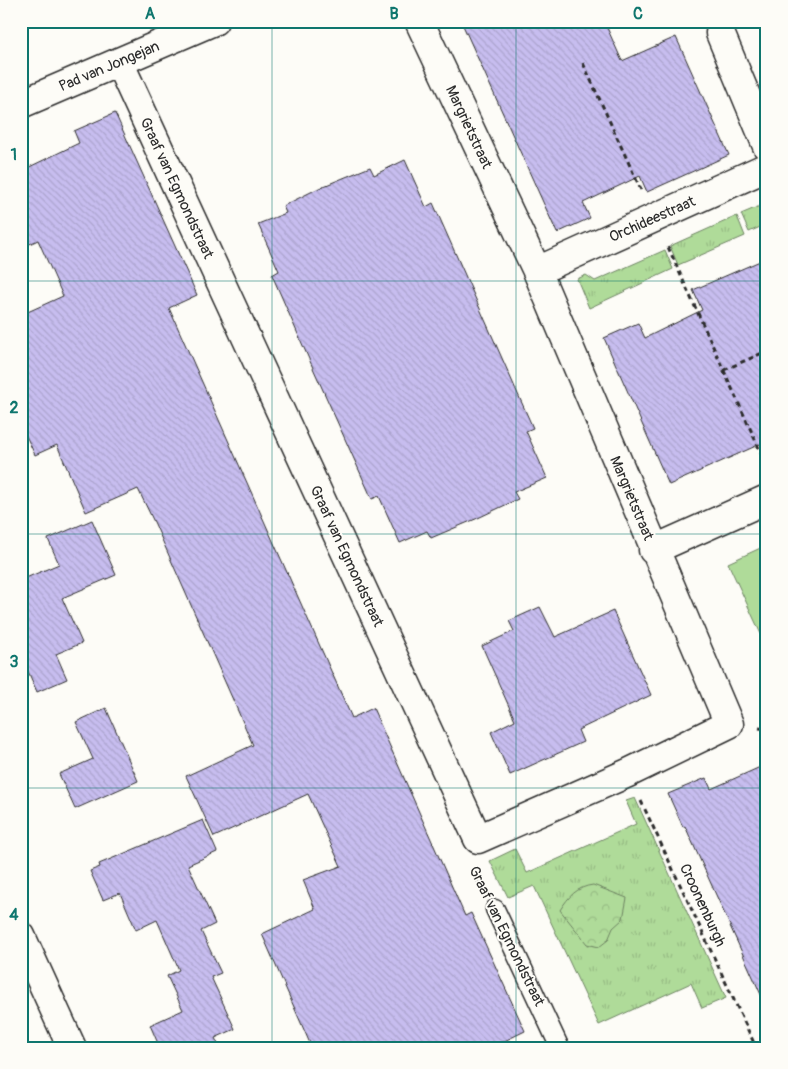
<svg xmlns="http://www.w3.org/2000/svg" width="788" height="1069" font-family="Pangolin,sans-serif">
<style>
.grass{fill:url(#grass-tufts);stroke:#6d8362}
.park{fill:url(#park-crowns);stroke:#6d8362}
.pitch{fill:#afdb99;stroke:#6d8362}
.building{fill:url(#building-back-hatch);stroke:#2b2b2b}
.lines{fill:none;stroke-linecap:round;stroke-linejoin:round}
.service-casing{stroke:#2b2b2b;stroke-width:21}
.minor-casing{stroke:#2b2b2b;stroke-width:31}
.path{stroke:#2b2b2b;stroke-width:3;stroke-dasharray:5 4;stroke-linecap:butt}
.service{stroke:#fdfcf7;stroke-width:18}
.minor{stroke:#fdfcf7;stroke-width:28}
.grid{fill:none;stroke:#0f766e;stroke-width:1;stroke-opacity:0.55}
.labels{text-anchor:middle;stroke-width:4;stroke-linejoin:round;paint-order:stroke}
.street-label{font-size:15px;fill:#2b2b2b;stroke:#fdfcf7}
.neatline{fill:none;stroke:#0f766e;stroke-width:2}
.grid-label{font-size:16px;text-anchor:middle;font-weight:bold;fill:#0f766e}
</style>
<defs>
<pattern id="grass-tufts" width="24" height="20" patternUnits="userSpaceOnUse" patternTransform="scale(1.25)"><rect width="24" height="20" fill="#afdb99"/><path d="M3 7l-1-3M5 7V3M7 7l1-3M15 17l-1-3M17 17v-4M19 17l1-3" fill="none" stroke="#97bc84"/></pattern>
<pattern id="park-crowns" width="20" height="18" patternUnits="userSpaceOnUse" patternTransform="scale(1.25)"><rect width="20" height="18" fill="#afdb99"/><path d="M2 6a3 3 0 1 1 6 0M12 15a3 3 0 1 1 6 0" fill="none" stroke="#97bc84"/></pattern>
<pattern id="building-back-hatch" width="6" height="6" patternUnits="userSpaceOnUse" patternTransform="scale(1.25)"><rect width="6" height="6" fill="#c7bdef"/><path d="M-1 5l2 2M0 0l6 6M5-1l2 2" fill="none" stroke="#aba3cd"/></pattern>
</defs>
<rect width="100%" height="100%" fill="#fdfcf7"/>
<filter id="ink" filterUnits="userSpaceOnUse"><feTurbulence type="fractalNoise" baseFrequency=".02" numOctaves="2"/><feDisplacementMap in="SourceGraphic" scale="10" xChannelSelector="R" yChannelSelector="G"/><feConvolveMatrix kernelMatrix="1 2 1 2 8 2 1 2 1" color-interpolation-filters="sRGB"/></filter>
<g filter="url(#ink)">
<path class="grass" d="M767,203V224L749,232L741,214Z
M737,216L745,236L678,265L670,246Z
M665,250L673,269L589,308L577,279L586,275L595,281Z
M635,798L726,998L702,1008L691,983L599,1025L534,886L508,897L490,861L515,849L527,873L636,824L626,801Z"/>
<path class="park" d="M593,885L627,898L623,919L613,928L608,940L599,947L587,944L560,910C569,896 577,887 593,885Z"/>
<path class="pitch" d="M767,545V647L728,563Z"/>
<path class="building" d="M461,21H604L622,61L676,37L729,155L647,192L640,176L583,203L590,218L557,233Z
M115,113L197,295L169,308L352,718L373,708L465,916L471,913L525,1031L490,1048H312L262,934L315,909L303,880L341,866L328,838L308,794L214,837L186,776L253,745L155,524L138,489L86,512L57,445L35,455L21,425V315L63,296L38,240L21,248V171L79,143L74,131Z
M405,160L426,207L433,203L533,428L526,431L547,478L514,492L518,499L478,518L431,538L427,531L400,543L379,496L372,499L304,348L272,275L279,271L258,224L286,213L283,206L319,188L370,167L374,175Z
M767,258V441L669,485L604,338L638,323L645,338L702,310L693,290Z
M92,520L116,575L62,598L82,643L56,654L67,679L37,692L21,655V580L59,564L48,539Z
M540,607L555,637L613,611L651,695L578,730L583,742L510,775L491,732L515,720L482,646L514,631L509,621Z
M106,708L138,781L75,809L59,774L93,759L76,722Z
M767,764V1008L685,826L683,827L668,794L706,778L711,789Z
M203,820L217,852L188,865L215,924L201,931L221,973L211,977L235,1029L215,1038L220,1048H160L150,1025L183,1010L167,976L179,970L157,920L136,930L120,893L103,900L90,871L100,867L99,864Z"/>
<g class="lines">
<defs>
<path id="service" d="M495,909L560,1048"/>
<path id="minor" d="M720,33L767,146
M119,62L478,839L628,773L729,724L537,271L419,21
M21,104L214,21
M537,271L767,167
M653,550L767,499
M21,936L72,1048"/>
</defs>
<use href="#service" class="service-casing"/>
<use href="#minor" class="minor-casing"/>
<path class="path" d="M583,63L641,190
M668,247L767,466
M724,370L767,351
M759,728L767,729
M641,801L754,1043L753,1048
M474,871L480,886"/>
<use href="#service" class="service"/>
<use href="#minor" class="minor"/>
</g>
</g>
<path class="grid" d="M272,21V1048M516,21V1048M21,281H767M21,534H767M21,788H767"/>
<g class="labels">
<g class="street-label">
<text transform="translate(109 66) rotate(-23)" y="5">Pad van Jongejan</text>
<text transform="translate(469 127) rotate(65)" y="5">Margrietstraat</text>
<text transform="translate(177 188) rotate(65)" y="5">Graaf van Egmondstraat</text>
<text transform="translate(652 219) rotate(-24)" y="5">Orchideestraat</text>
<text transform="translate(632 498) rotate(67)" y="5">Margrietstraat</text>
<text transform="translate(347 556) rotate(65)" y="5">Graaf van Egmondstraat</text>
<text transform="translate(703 905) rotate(65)" y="5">Croonenburgh</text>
<text transform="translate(507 936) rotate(64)" y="5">Graaf van Egmondstraat</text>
</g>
</g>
<rect width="788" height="1069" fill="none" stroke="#fdfcf7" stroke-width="55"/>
<rect x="28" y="28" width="732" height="1014" class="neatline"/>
<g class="grid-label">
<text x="150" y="19">A</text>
<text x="394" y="19">B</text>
<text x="638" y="19">C</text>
<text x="14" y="160">1</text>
<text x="14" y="413">2</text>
<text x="14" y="667">3</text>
<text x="14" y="920">4</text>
</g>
</svg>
